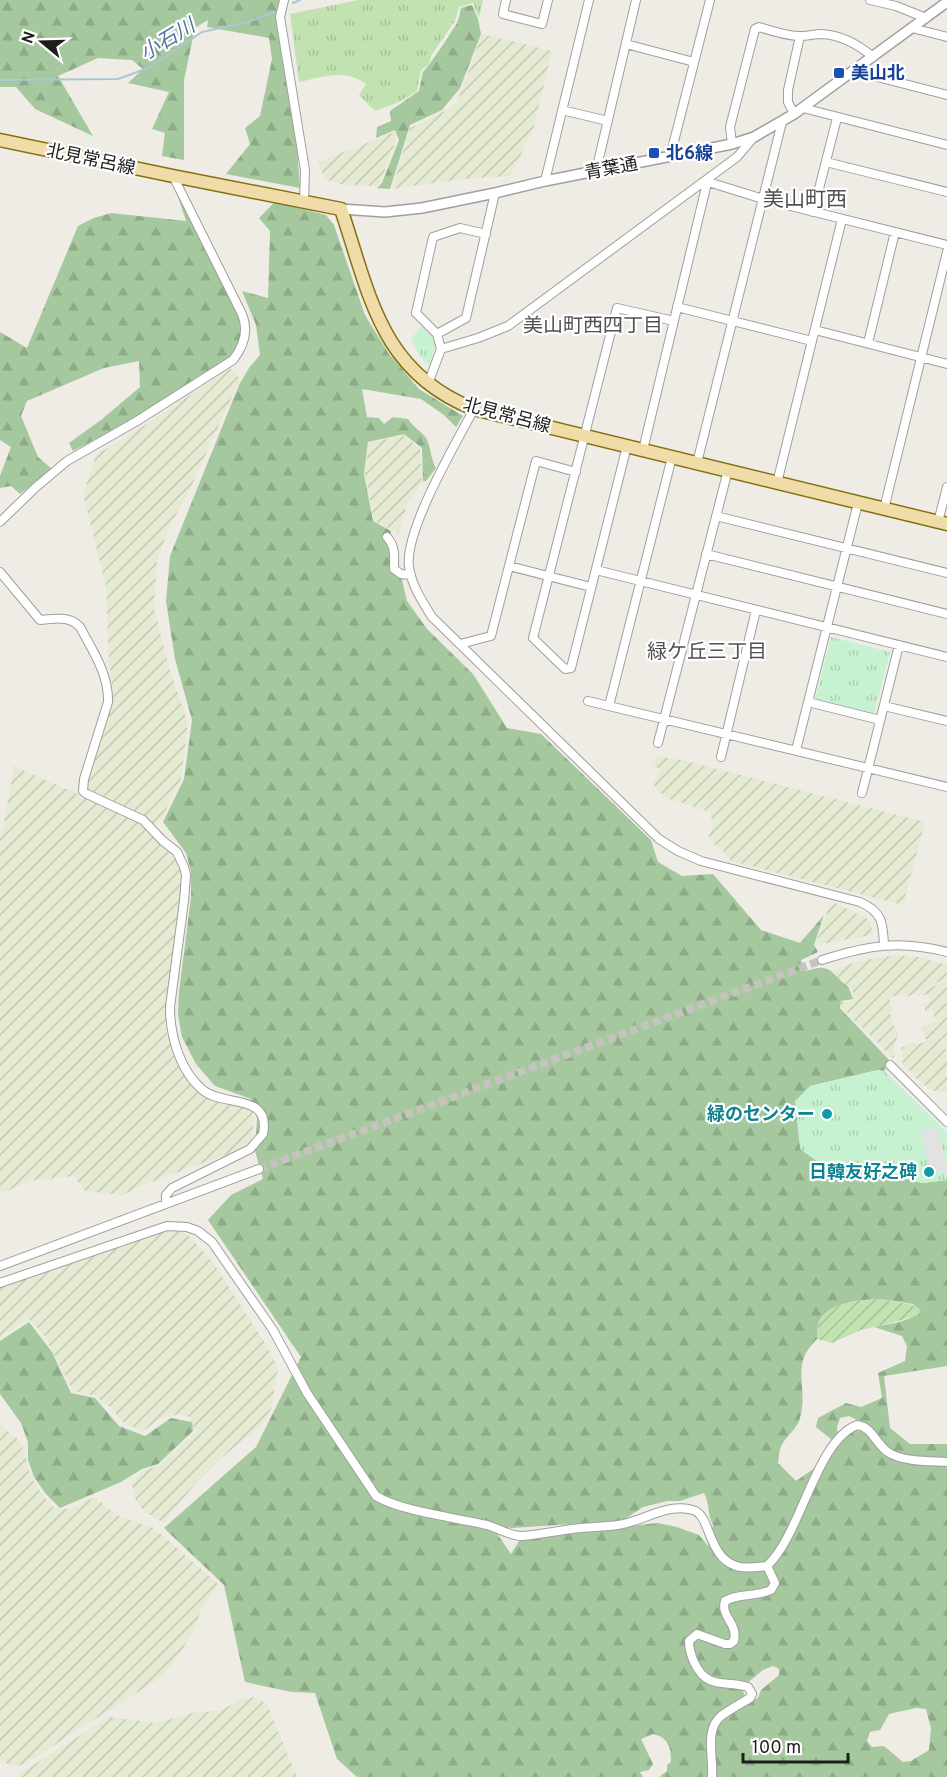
<svg xmlns="http://www.w3.org/2000/svg" width="947" height="1777" font-family="Overpass,'Noto Sans JP',sans-serif">
<style>
.farmland{fill:url(#farmland-furrows)}
.grass{fill:url(#grass-tufts)}
.forest{fill:url(#forest-firs);fill-rule:evenodd}
.park{fill:url(#park-tufts)}
.garden{fill:url(#garden-furrows)}
.parking{fill:#e2e2e2}
.lines{fill:none;stroke-linecap:round;stroke-linejoin:round}
.stream{stroke:#abc6d6;stroke-width:2}
.minor-tunnel{stroke:#c4c3bd;stroke-width:8;stroke-dasharray:8 4;stroke-linecap:butt}
.minor-casing{stroke:#9f9f9f;stroke-width:10}
.tertiary-casing{stroke:#9f9f9f;stroke-width:12}
.primary-casing{stroke:#857012;stroke-width:15}
.minor{stroke:#fff;stroke-width:8}
.tertiary{stroke:#fff;stroke-width:9}
.primary{stroke:#f0dca8;stroke-width:12}
.transit-dot{fill:#1a4fb4;stroke:#fff;stroke-width:2}
.culture-dot{fill:#0f9aa8;stroke:#fff;stroke-width:2}
.labels{text-anchor:middle;stroke-width:4.5;stroke-linejoin:round;paint-order:stroke}
.transit-label{font-size:18px;font-weight:bold;fill:#164399;stroke:#fff;text-anchor:start}
.street-label{font-size:18px;fill:#1e1e1e;stroke:#fff}
.culture-label{font-size:18px;font-weight:bold;fill:#0d838f;stroke:#fff;text-anchor:end}
.water-label{font-size:20px;font-style:italic;fill:#5671a2;stroke:#fff}
.neighbourhood-label{font-size:20px;fill:#515151;stroke:#fff}
.quarter-label{font-size:21px;fill:#515151;stroke:#fff}
</style>
<defs>
<pattern id="farmland-furrows" width="10" height="10" patternUnits="userSpaceOnUse" patternTransform="scale(1.5)"><rect width="10" height="10" fill="#e5ead3"/><path d="M-1 1l2-2M0 10L10 0M9 11l2-2" fill="none" stroke="#c4c8b5"/></pattern>
<pattern id="grass-tufts" width="24" height="20" patternUnits="userSpaceOnUse" patternTransform="scale(1.5)"><rect width="24" height="20" fill="#c2e2b1"/><path d="M3 7l-1-3M5 7V3M7 7l1-3M15 17l-1-3M17 17v-4M19 17l1-3" fill="none" stroke="#a6c198"/></pattern>
<pattern id="forest-firs" width="22" height="20" patternUnits="userSpaceOnUse" patternTransform="scale(1.5)"><rect width="22" height="20" fill="#a5c89f"/><path d="M5 1l3.5 6h-7zM16 11l3.5 6h-7z" fill="#8eab88"/></pattern>
<pattern id="park-tufts" width="24" height="20" patternUnits="userSpaceOnUse" patternTransform="scale(1.5)"><rect width="24" height="20" fill="#c7f2d1"/><path d="M3 7l-1-3M5 7V3M7 7l1-3M15 17l-1-3M17 17v-4M19 17l1-3" fill="none" stroke="#aacfb3"/></pattern>
<pattern id="garden-furrows" width="10" height="10" patternUnits="userSpaceOnUse" patternTransform="scale(1.5)"><rect width="10" height="10" fill="#c2e2b1"/><path d="M-1 1l2-2M0 10L10 0M9 11l2-2" fill="none" stroke="#a6c198"/></pattern>
</defs>
<rect width="100%" height="100%" fill="#eeece5"/>
<path class="farmland" d="M482,34L552,51L533,131L510,176L462,179L392,189L410,128L449,109L457,102Z
M395,132L396,140L380,183L375,186L343,185L325,179L318,162Z
M230,368L240,379L194,481L168,530L157,560L154,608L169,667L187,720V732L181,779L162,818L153,826L145,818L87,790L86,783L108,715L113,692L109,663L106,587L83,494L96,455L153,420Z
M404,435L420,449L422,482L407,505L398,533L374,521L365,474L369,443Z
M657,756L686,761L925,822L903,905L731,861L724,852L708,839L713,824L710,812L667,798L657,790L653,783L661,769L653,766L652,761Z
M14,766L139,821L173,853L180,868L183,882L165,1027L169,1041L189,1082L204,1095L219,1102L245,1105L252,1109L254,1121L251,1140L242,1149L140,1186L123,1195L85,1191L74,1176L29,1181L0,1194V835L3,829Z
M835,903L868,919L871,924L872,935L815,945L829,907Z
M897,955L919,957L947,965V978L907,997L904,993L889,998L892,1009L890,1014L895,1028L899,1033L894,1045V1059L841,1007V1002H847L853,999V992L849,986L843,983L832,971L855,962Z
M947,980V1049L940,1033L926,1040L922,1028L935,1021L939,1028L932,1010L926,1012L923,1004L930,1000L928,994L918,997L917,994Z
M940,1034L947,1054V1093L931,1090L917,1079L903,1064L901,1048L911,1043L920,1044Z
M166,1230H180L190,1237L212,1261L265,1343L278,1368L271,1409L261,1426L221,1458L195,1484L163,1523L143,1510L135,1499L132,1484L142,1471L158,1466L195,1433L190,1417L179,1414L161,1418L143,1431L125,1424L110,1407L95,1396L73,1391L44,1335L29,1319L0,1337V1287Z
M0,1425L17,1438L25,1452L29,1472L40,1492L52,1506L61,1510L75,1507L90,1499L96,1498L117,1515L153,1528L160,1533L219,1585L202,1607L196,1625L180,1654L160,1678L23,1765L11,1766L0,1759Z
M254,1697L267,1704L297,1777H14L109,1717L156,1723L196,1712L220,1711L240,1700Z"/>
<path class="grass" d="M358,0H483L479,18L473,3L459,7L455,21L432,54L428,65L421,70L417,91L399,102L375,111L359,95L366,84C346,68 322,77 299,82L290,14Z"/>
<path class="forest" d="M0,0H282L277,14L294,107L300,188L226,174L250,144L245,128L260,116L272,59L269,38L207,27L208,20L195,28L184,80V160L162,156L165,133L152,129L169,92L128,83L143,69L132,60L98,58L58,76L93,136L35,109L16,87H0Z
M472,5L478,19L481,34L460,88L442,110L410,125L390,189L377,188L382,183L399,140L395,130L376,138L377,127L391,121L390,111L419,91L423,72C429,67 452,31 457,23C459,18 460,13 461,8Z
M178,197L184,201L244,324C244,329 245,337 243,342C234,366 102,436 73,451L69,443L101,420L140,387L139,361L104,368L27,401L21,416L38,457L52,469L20,494L11,486L0,488V476L11,447L0,440V332L27,348L78,226L94,218L111,213L186,221Z
M275,202L326,215L334,225L365,315L389,354L419,389L463,416L456,427L444,415L421,399L362,389L367,417L379,418L384,424L393,417L408,419C413,427 421,431 426,438C431,446 430,458 436,468L426,481H423L422,448L404,434L368,442L364,474L373,521L391,531L389,570L402,580L407,601L427,629L473,674L507,728L541,734L651,840L658,862L682,876L713,874L761,930L800,943L824,915L814,945L818,952L801,960L806,971C811,970 818,967 822,968C833,968 839,982 848,986L853,999L841,1001L840,1008L891,1062L884,1071L878,1070L810,1086L829,1170H875L922,1183L947,1180V1366L884,1376L890,1428L910,1444H947V1777H659L667,1771V1765L671,1762C671,1747 669,1738 653,1734L641,1739L653,1764L649,1770L640,1772L643,1777H357L337,1759L315,1693L292,1692L245,1682L224,1585L164,1528L256,1447L301,1357L208,1220L231,1195L263,1179L255,1151L257,1118L251,1099L215,1086L196,1064L182,1037L178,1015L179,992L191,897V871L186,853L163,822L184,779L192,720L175,659L166,601L170,556L239,385L249,368L260,355L256,325L242,291L268,298L270,231L259,218ZM880,1299L913,1304L920,1310C913,1322 887,1324 874,1327L902,1336L907,1346L905,1361L878,1373L882,1398L861,1407L846,1403L818,1418L816,1427L832,1440L827,1448L825,1461L796,1481L778,1463C779,1458 779,1453 780,1449C784,1437 797,1430 800,1418C809,1385 789,1366 817,1339C818,1335 817,1328 818,1324C826,1302 860,1300 880,1299ZM849,1416L865,1424L874,1443C862,1427 856,1429 838,1435L837,1427L840,1418ZM704,1493C710,1504 707,1514 713,1525L708,1546L699,1535L677,1527L658,1523L579,1531L519,1541L511,1554L496,1532L495,1525L512,1528L617,1521L625,1519L643,1507L667,1501H680ZM773,1666L779,1669V1675L761,1690L758,1698L751,1702L746,1697L741,1688L763,1670ZM916,1708L926,1709L931,1729L929,1750L911,1761L903,1762L884,1746L872,1747L867,1741L870,1732L880,1730L889,1714Z
M29,1322L52,1352L71,1393L95,1398L119,1426L145,1436L171,1418L192,1422L193,1431L158,1464L142,1469L121,1482L60,1508L46,1494L34,1477L28,1460V1442L21,1423L0,1394V1341Z"/>
<path class="park" d="M422,326L436,342L430,366L420,356L411,339Z
M831,637L890,652L874,714L815,699Z
M878,1070L884,1071L947,1132V1180L922,1183L875,1170H829L800,1149L795,1101L810,1086Z"/>
<path class="garden" d="M880,1299L913,1305L921,1310L918,1315L891,1323L861,1330L832,1343L817,1339C818,1335 817,1328 818,1324C826,1302 860,1300 880,1299Z"/>
<path class="parking" d="M937,1128L947,1166V1174L930,1170L920,1131Z"/>
<g class="lines">
<path class="stream" d="M293,3L300,0
M0,80L118,79L148,68L202,32L248,22L275,12"/>
<path class="minor-tunnel" d="M259,1169L822,960"/>
<defs>
<path id="minor" d="M284,0L280,17L305,170L304,202
M506,0L503,14L542,24L548,0
M870,0L896,6L926,18
M912,28L947,37
M626,44L694,62
M854,71L947,95
M803,108L947,145
M562,110L608,121
M794,114L788,102V90L800,36
M732,144L730,127L755,29L759,27C772,31 784,35 797,36C805,37 813,34 821,34C841,35 859,45 873,57
M670,157L710,0
M826,162L947,192
M596,171L636,0
M545,181L589,0
M705,181L763,199L947,245
M813,212L837,118
M677,307L812,341
M815,330L947,364
M437,334L466,318L495,193
M868,343L895,232
M441,349L437,334L416,313L433,237L460,228L486,234
M428,384L441,349L478,338L508,326L737,157L754,137
M474,409C456,443 404,531 409,567C412,586 422,601 432,617L659,839L678,851L701,861L860,902C882,912 883,922 884,945
M627,446L571,668L565,669L533,638L617,308L674,321
M643,450L707,183
M697,463L782,122
M777,483L842,219
M884,509L947,252
M716,516L947,573
M0,522L35,488L67,461L137,421L233,360C244,346 249,331 242,314L173,176
M938,522L947,487
M387,537C396,547 394,557 394,569L401,574L411,575
M706,554L947,614
M509,566L591,587
M596,570L947,657
M0,572L40,620C55,619 69,615 80,627C92,650 109,674 108,702L84,779L83,791L87,794L143,820L163,841L177,852L184,867L186,875L184,901L170,1007C170,1036 180,1072 204,1091C225,1107 271,1093 263,1134L250,1149L172,1188L166,1195V1204
M460,644L491,636L536,461L576,472
M588,701L947,787
M808,702L880,720
M609,706L672,457
M884,706L947,721
M658,743L728,470
M796,750L858,503
M721,757L756,610
M862,793L899,645
M822,960C869,945 899,940 947,952
M890,1065L947,1122
M0,1266L259,1169
M0,1283L167,1226L187,1227L198,1231L212,1242L273,1330L307,1393L376,1496C400,1511 457,1518 487,1525C498,1528 510,1536 522,1536C538,1535 556,1531 572,1529C587,1527 603,1527 618,1525C641,1522 669,1502 693,1510C711,1515 707,1556 736,1566C745,1569 757,1567 767,1566C802,1533 815,1442 857,1425C874,1427 876,1447 891,1454C908,1462 929,1461 947,1462
M712,1777C714,1759 704,1730 721,1716C729,1710 740,1704 750,1698L752,1694L748,1687C724,1680 708,1690 695,1664C691,1656 689,1649 689,1641L697,1634L725,1644H730L734,1641C738,1622 720,1617 725,1601C738,1593 756,1597 771,1590L775,1583L767,1566"/>
<path id="tertiary" d="M341,209L385,212L422,208L495,193L545,181L732,144L754,137L794,114L947,2"/>
<path id="primary" d="M0,140L173,176L341,209C370,295 380,372 474,409L947,524"/>
</defs>
<use href="#minor" class="minor-casing"/>
<use href="#tertiary" class="tertiary-casing"/>
<use href="#primary" class="primary-casing"/>
<use href="#minor" class="minor"/>
<use href="#tertiary" class="tertiary"/>
<use href="#primary" class="primary"/>
</g>
<g class="transit-dot">
<rect x="833" y="67" width="12" height="12" rx="3"/>
<rect x="648" y="147" width="12" height="12" rx="3"/>
</g>
<g class="culture-dot">
<circle cx="827" cy="1114" r="6"/>
<circle cx="929" cy="1172" r="6"/>
</g>
<g class="labels">
<g class="transit-label">
<text x="851" y="79">美山北</text>
<text x="666" y="159">北6線</text>
</g>
<g class="street-label">
<text transform="translate(91 159) rotate(12)" y="6">北見常呂線</text>
<text transform="translate(611 168) rotate(-11)" y="6">青葉通</text>
<text transform="translate(507 415) rotate(15)" y="6">北見常呂線</text>
</g>
<g class="culture-label">
<text x="815" y="1120">緑のセンター</text>
<text x="917" y="1178">日韓友好之碑</text>
</g>
<g class="water-label">
<text transform="translate(167 39) rotate(-31)" y="7">小石川</text>
</g>
<g class="neighbourhood-label">
<text x="593" y="332">美山町西四丁目</text>
<text x="707" y="658">緑ケ丘三丁目</text>
</g>
<g class="quarter-label">
<text x="805" y="206">美山町西</text>
</g>
</g>
<g transform="translate(42 42) rotate(289)" stroke="#ffffff" stroke-width="4.5" paint-order="stroke">
<path d="M0-4.5L10 22L0 15L-10 22Z" fill="#1e1e1e"/>
<text y="-9" font-size="16" font-weight="bold" text-anchor="middle" fill="#1e1e1e">N</text>
</g>
<path d="M743 1753v9h105v-9" fill="none" stroke="#1e1e1e" stroke-width="3"/>
<text x="752" y="1753" font-size="18" fill="#1e1e1e" stroke="#ffffff" stroke-width="4.5" paint-order="stroke">100 m</text>
</svg>
